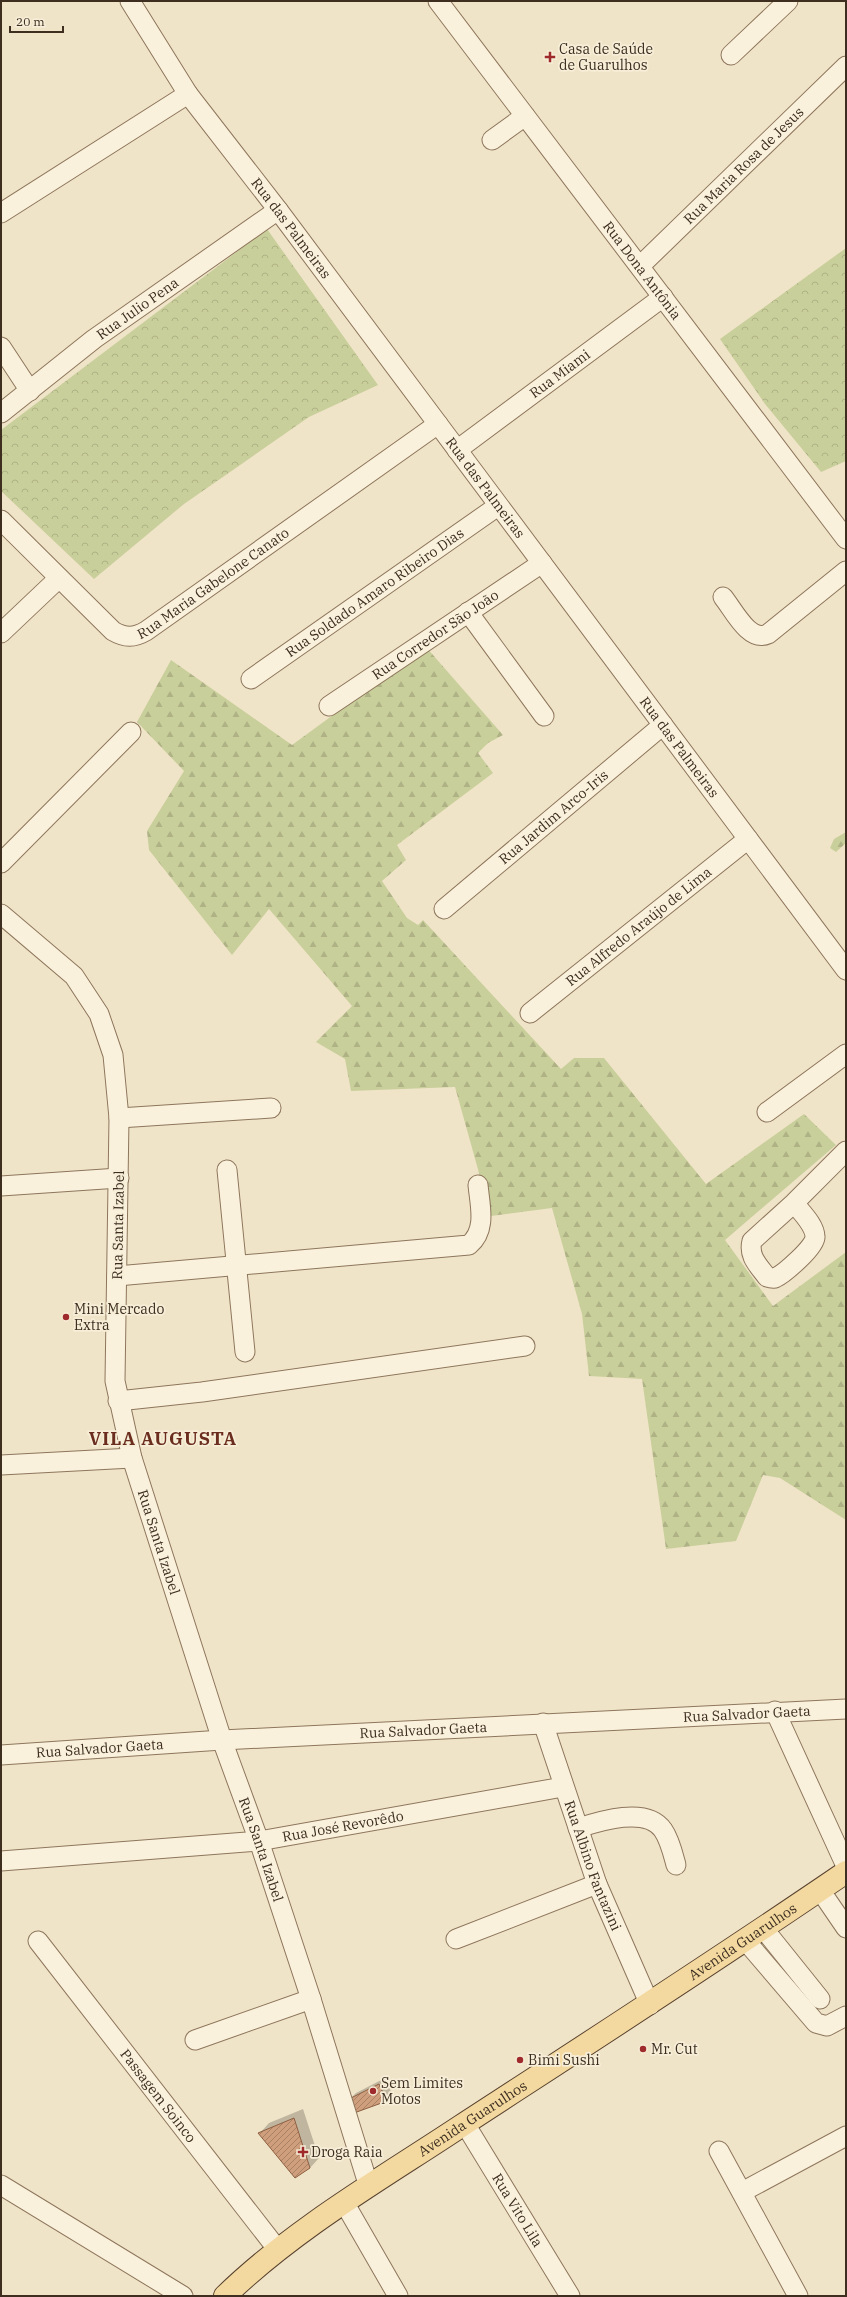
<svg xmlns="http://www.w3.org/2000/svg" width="847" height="2297" font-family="'IBM Plex Serif',serif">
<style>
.forest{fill:url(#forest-firs)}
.park{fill:url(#park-crowns)}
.shadow{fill:#0003}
.building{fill:url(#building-hatch);stroke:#8d5f41}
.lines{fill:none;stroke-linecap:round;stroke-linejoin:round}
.minor-casing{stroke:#8d765c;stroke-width:21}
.major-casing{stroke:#5b4430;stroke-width:24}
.minor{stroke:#faf1dc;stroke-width:19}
.major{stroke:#f3d9a0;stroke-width:22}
.poi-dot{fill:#9e2a2b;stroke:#f7eed8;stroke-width:1.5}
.labels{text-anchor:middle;stroke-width:3.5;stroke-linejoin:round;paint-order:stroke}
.poi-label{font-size:14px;fill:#3d2e20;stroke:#f7eed8;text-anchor:start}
.street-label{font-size:14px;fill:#3d2e20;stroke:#f7eed8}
.district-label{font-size:18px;font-weight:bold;letter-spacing:1px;fill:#6b2e1e;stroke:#f7eed8}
</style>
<defs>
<pattern id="forest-firs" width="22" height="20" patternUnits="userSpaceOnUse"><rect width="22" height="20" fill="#c9cf9b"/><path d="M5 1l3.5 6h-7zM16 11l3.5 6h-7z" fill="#aeb285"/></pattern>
<pattern id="park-crowns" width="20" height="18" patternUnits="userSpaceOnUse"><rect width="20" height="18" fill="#c9cf9b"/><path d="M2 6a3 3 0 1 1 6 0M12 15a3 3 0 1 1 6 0" fill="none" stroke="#aeb285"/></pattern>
<pattern id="building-hatch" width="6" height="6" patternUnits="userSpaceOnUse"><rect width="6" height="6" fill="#cf9f7d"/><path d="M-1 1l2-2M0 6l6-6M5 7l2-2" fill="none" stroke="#a98266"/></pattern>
</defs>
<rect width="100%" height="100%" fill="#f0e4c8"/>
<path class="forest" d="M426,647L503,735L488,743L478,753L493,773L397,845L406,860L382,881L407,918L418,925L423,920L561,1069L574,1058H604L706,1184L804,1114L836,1145L725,1240L773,1306L846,1252V1520L780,1478L763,1475L736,1541L666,1549L642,1379L589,1376L582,1314L552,1208L491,1216L455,1087L351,1091L345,1059L316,1042L352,1006L269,909L232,955L149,850L147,831L184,771L137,722L171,660L292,745Z
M846,832V843L836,852L830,848L834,839Z"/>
<path class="park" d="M267,229L378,385L309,417L184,504L94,579L1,491V430Z
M846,248V461L821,472L765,404L720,339Z"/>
<path class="shadow" d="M385,2078L392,2094L386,2100L350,2099L356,2093Z
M303,2109L319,2158L310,2168L260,2133L269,2123Z"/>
<path class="building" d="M379,2084L387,2101L354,2113L349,2099Z
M294,2118L310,2168L295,2178L258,2133Z"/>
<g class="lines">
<defs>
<g id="minor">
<path id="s1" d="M130,1L188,94L278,210L846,970"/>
<path id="s2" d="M438,1L846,539"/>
<path d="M731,55L788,1"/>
<path d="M492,140L525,116"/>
<path d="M1,213L188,94"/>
<path id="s3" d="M641,265L846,66"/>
<path d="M1,347L30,391"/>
<path id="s4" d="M1,413L94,339L278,210"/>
<path id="s5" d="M457,450L663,297"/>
<path id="s6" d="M1,520L113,631C125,638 134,638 146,631L438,424"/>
<path d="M723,597C733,609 749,643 768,634L846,571"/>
<path d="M468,612L544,716"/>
<path d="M1,633L59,578"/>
<path id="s7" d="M251,679L498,506"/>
<path id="s8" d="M329,706L542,563"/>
<path d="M1,863L131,732"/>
<path id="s9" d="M444,909L663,725"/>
<path id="s10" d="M1,914L74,976L99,1014L113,1055L119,1118L115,1381L132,1458L222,1740L259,1841L311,1999L369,2187"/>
<path id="s11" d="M530,1013L748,839"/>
<path d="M767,1112L846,1054"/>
<path d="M119,1118L271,1108"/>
<path d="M227,1170L245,1352"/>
<path d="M1,1186L119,1178"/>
<path d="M794,1203C801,1212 815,1225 815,1237C816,1246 784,1274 775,1278C773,1279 770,1278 767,1277C758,1265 748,1256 752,1241L794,1203L846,1151"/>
<path d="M117,1276L469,1245C487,1230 480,1206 478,1185"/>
<path d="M118,1401L202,1392L525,1346"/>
<path d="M1,1465L132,1458"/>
<path d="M775,1711L846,1866"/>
<path id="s12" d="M543,1723L597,1884L650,2005"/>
<path id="s13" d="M1,1755L222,1740L846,1709"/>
<path d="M578,1828C600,1821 647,1806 663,1830C670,1840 673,1854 676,1865"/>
<path id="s14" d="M1,1861L259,1841L563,1787"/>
<path d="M820,1890L846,1928"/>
<path d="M763,1928L820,1999"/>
<path d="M456,1939L597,1884"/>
<path d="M745,1940L816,2023L827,2026L846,2016"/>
<path id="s15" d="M38,1941L278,2250"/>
<path d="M195,2040L311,1999"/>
<path id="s16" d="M465,2124L570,2296"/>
<path d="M719,2151L798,2296"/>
<path d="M1,2185L183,2296"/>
<path d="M742,2192L846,2136"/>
<path d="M345,2204L398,2296"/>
</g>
<g id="major">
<path id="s17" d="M225,2296C294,2229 381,2179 461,2126C590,2042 719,1959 846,1872"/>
</g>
</defs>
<use href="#minor" class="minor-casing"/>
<use href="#major" class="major-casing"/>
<use href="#minor" class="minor"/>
<use href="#major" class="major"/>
</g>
<g class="poi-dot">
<path d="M548 51h4v4h4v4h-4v4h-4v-4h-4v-4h4z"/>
<circle cx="66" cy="1317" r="4"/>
<circle cx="643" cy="2049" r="4"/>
<circle cx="520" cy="2060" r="4"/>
<circle cx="373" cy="2091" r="4"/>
<path d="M301 2146h4v4h4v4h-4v4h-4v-4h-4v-4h4z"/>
</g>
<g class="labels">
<g class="poi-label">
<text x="559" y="54">Casa de Saúde<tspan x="559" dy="16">de Guarulhos</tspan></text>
<text x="74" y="1314">Mini Mercado<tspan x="74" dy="16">Extra</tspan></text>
<text x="651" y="2054">Mr. Cut</text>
<text x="528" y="2065">Bimi Sushi</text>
<text x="381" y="2088">Sem Limites<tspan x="381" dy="16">Motos</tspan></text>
<text x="311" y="2157">Droga Raia</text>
</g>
<g class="street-label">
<text dy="5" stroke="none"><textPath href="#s3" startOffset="143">Rua Maria Rosa de Jesus</textPath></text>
<text dy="5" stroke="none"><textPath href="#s1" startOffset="279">Rua das Palmeiras</textPath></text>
<text dy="5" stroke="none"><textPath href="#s2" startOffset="338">Rua Dona Antônia</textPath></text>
<text dy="5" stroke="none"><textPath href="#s4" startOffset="172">Rua Julio Pena</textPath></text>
<text dy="5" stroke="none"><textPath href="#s5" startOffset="128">Rua Miami</textPath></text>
<text dy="5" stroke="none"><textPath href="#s1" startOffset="603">Rua das Palmeiras</textPath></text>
<text dy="5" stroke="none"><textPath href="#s6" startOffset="275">Rua Maria Gabelone Canato</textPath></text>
<text dy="5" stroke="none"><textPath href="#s7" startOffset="151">Rua Soldado Amaro Ribeiro Dias</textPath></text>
<text dy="5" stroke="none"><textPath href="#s8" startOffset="128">Rua Corredor São João</textPath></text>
<text dy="5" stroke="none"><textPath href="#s1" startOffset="927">Rua das Palmeiras</textPath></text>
<text dy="5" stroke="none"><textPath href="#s9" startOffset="143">Rua Jardim Arco-Iris</textPath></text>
<text dy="5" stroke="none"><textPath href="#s11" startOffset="139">Rua Alfredo Araújo de Lima</textPath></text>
<text transform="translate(118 1225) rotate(-89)" y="5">Rua Santa Izabel</text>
<text dy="5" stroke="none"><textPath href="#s10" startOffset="678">Rua Santa Izabel</textPath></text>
<text dy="5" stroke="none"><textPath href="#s13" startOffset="747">Rua Salvador Gaeta</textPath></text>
<text dy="5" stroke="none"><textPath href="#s13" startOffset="423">Rua Salvador Gaeta</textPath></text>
<text dy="5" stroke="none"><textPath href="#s13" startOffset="99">Rua Salvador Gaeta</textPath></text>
<text dy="5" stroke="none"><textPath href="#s14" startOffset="344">Rua José Revorêdo</textPath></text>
<text dy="5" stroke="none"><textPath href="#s10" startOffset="1002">Rua Santa Izabel</textPath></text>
<text dy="5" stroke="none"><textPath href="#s12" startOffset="151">Rua Albino Fantazini</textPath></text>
<text dy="5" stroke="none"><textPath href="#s17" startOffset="628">Avenida Guarulhos</textPath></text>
<text dy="5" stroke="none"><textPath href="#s15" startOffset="196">Passagem Soinco</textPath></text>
<text dy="5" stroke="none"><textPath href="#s17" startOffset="305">Avenida Guarulhos</textPath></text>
<text dy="5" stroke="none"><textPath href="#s16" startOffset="101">Rua Vito Lila</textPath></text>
</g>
<g class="district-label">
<text x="163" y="1445">VILA AUGUSTA</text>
</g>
</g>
<rect width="847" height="2297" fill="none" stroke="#3d2e20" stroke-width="4"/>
<path d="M10 26v6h53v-6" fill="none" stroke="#3d2e20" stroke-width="2"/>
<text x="16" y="26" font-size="12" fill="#3d2e20" stroke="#f7eed8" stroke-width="3" paint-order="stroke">20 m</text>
</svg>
